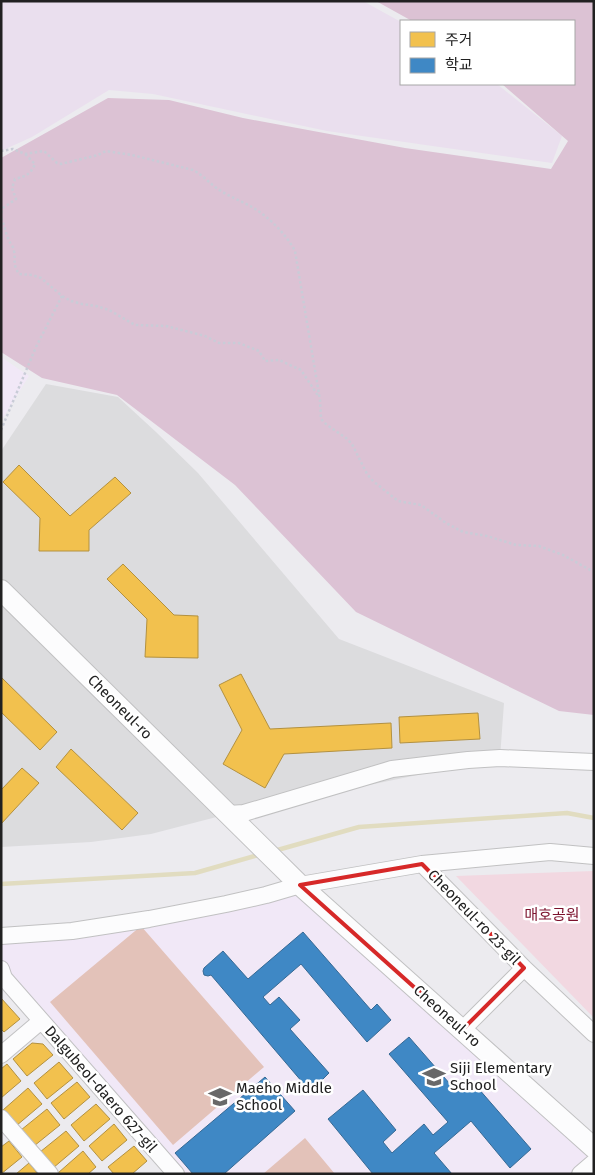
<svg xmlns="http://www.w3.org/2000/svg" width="595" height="1175" font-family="'Fira Sans','Noto Sans KR',sans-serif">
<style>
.residential{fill:#dcdcde}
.education{fill:#f1e8f7}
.farmland{fill:#eadfee}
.forest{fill:#dcc2d4}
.park{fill:#f2d8e1}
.pitch{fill:#e3c2b9}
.homes{fill:#f2c14e;stroke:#b39140}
.schools{fill:#3f88c5;stroke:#366994}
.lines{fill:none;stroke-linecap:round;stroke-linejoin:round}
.stream{stroke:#e1dcc0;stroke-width:4.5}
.minor-casing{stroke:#c1c1c2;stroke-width:18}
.tertiary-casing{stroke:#c1c1c2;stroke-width:22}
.path{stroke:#c9ccd7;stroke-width:2.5;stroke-dasharray:2.5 2.5;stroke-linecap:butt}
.minor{stroke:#fcfcfd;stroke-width:16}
.tertiary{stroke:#fcfcfd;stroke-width:20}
.marked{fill:none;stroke:#d62828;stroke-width:4;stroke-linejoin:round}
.labels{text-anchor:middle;stroke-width:5;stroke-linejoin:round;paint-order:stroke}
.street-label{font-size:15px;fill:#212121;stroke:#fff}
.park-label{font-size:15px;fill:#7c122d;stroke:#fff}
.poi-label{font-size:15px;fill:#212121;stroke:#fff;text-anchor:start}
</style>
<rect width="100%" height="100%" fill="#ecebef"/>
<path class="residential" d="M46,384L118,397L156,432L198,473L339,639L504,703L500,758L228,814L151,834L91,842L1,847V451Z"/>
<path class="education" d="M1,357L29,376L1,421Z
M300,885L594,1148L580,1174H176L1,969V935Z"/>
<path class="farmland" d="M1,1H363L401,22V84H497L562,136L552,163L327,131L153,94L109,90L32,137L1,151Z"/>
<path class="forest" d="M376,1H594V715L559,711L356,612L235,485L117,395L42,378L1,352V158L108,98L169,100L243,118L405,148L551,169L568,141L502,84H574V21H412Z"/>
<path class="park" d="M594,871V1018L456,876Z"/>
<path class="pitch" d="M141,926L264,1067L173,1145L50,1002Z
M305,1138L335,1174H263Z"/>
<path class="homes" d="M19,465L70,516L115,477L131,493L89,530V551H39L40,518L3,482Z
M123,564L174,615L198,616V658L145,657L147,619L107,579Z
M241,674L270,729L391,723L392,748L284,754L265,788L223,764L242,730L219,685Z
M1,677L57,732L40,750L1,712Z
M478,713L480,739L400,743L399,717Z
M71,749L138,813L122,830L56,767Z
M22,768L39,783L1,824V790Z
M1,998L20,1019L4,1032L1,1029Z
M32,1043L43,1044L53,1055L27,1076L13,1059Z
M59,1062L73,1078L47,1099L34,1083Z
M7,1064L21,1081L1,1098V1069Z
M77,1082L90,1097L64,1119L51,1103Z
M28,1088L42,1104L16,1126L3,1110Z
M96,1104L110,1119L84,1141L71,1125Z
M47,1109L60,1125L34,1146L21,1130Z
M114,1124L127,1140L102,1161L89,1146Z
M66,1131L79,1146L53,1168L40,1152Z
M9,1141L22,1157L1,1174V1147Z
M134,1146L147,1161L132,1174H114L108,1167Z
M83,1151L96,1167L88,1174H58V1173Z
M29,1163L38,1174H16Z"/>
<path class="schools" d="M303,932L371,1010L377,1004L391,1020L367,1042L301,964L263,997L270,1005L279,997L300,1020L290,1029L329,1073L311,1091L304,1089L303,1083L211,975L208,976L204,975L203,971L204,968L223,951L248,979Z
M409,1037L457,1092L471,1080L531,1149L510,1168L471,1121L434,1153L452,1174H373L328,1119L363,1090L396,1130L383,1142L392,1153L424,1124L433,1135L448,1122L389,1054Z
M265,1077L295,1111L224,1174H193L175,1153Z"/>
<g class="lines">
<path class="stream" d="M274,851L359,827L567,813L594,818
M1,884L195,873L262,854"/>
<defs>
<path id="minor" d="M228,814L244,813L392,769L468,760L500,758L594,762
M422,864L524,968L594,1034
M1,936L72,931L149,919L226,904L266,895L300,885L422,864L550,852L594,856
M1,969L4,978L176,1174
M462,1030L524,968
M1,1055L41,1021
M1,1118L50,1174
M580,1174L594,1162"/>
<path id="tertiary" d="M1,590L300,885L594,1148"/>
</defs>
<use href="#minor" class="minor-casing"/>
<use href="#tertiary" class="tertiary-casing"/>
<path class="path" d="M1,151L13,149L25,154L44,151L57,163L61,164L98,155L106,151L132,155L193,170C203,175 209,183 218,189C228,196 241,201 252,207C269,217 286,234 295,251L320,400L321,419L327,425L346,438L352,444L367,474L373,481L398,501L421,505L446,523L463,532L487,536L516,545L539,546L563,555L594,572
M1,213L3,208L16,199L12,188L15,179C26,176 30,175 35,164L25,154
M1,218C5,225 5,233 9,240C10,244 14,247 14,251C16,261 12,263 19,274L32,275L41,278L62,296L71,301L82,304L96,306L109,310L135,325L166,326L205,336L219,343H239L259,351L265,361L279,360L301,370L319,397
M1,430L36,347L62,296"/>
<use href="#minor" class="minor"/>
<use href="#tertiary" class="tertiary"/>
</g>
<path class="marked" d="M422,864L524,968L462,1030L300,885Z"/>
<defs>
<symbol id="school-bare" viewBox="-9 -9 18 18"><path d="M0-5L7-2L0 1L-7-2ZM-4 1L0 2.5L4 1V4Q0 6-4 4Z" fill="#686869" stroke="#fff" stroke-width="2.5" paint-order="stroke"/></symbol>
</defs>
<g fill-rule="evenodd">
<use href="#school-bare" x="418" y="1061" width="32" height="32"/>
<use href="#school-bare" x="204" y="1081" width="32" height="32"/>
</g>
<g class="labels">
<g class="street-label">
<text transform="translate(120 707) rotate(45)" y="5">Cheoneul-ro</text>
<text transform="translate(474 917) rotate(46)" y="5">Cheoneul-ro 23-gil</text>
<text transform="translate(447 1016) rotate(42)" y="5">Cheoneul-ro</text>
<text transform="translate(101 1089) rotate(49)" y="5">Dalgubeol-daero 627-gil</text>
</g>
<g class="park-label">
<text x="552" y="920">매호공원</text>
</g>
<g class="poi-label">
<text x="450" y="1073">Siji Elementary<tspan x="450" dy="17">School</tspan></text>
<text x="236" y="1093">Maeho Middle<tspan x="236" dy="17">School</tspan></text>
</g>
</g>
<rect width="595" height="1175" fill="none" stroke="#212121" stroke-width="5"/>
<rect x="400" y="20" width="175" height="65" fill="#ffffff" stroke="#a6a6a6"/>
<rect x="410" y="32" width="25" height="15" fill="#f2c14e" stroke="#a6a6a6"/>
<text x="445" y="45" font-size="15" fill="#212121">주거</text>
<rect x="410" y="58" width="25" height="15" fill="#3f88c5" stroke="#a6a6a6"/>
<text x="445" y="70" font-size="15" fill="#212121">학교</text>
</svg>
